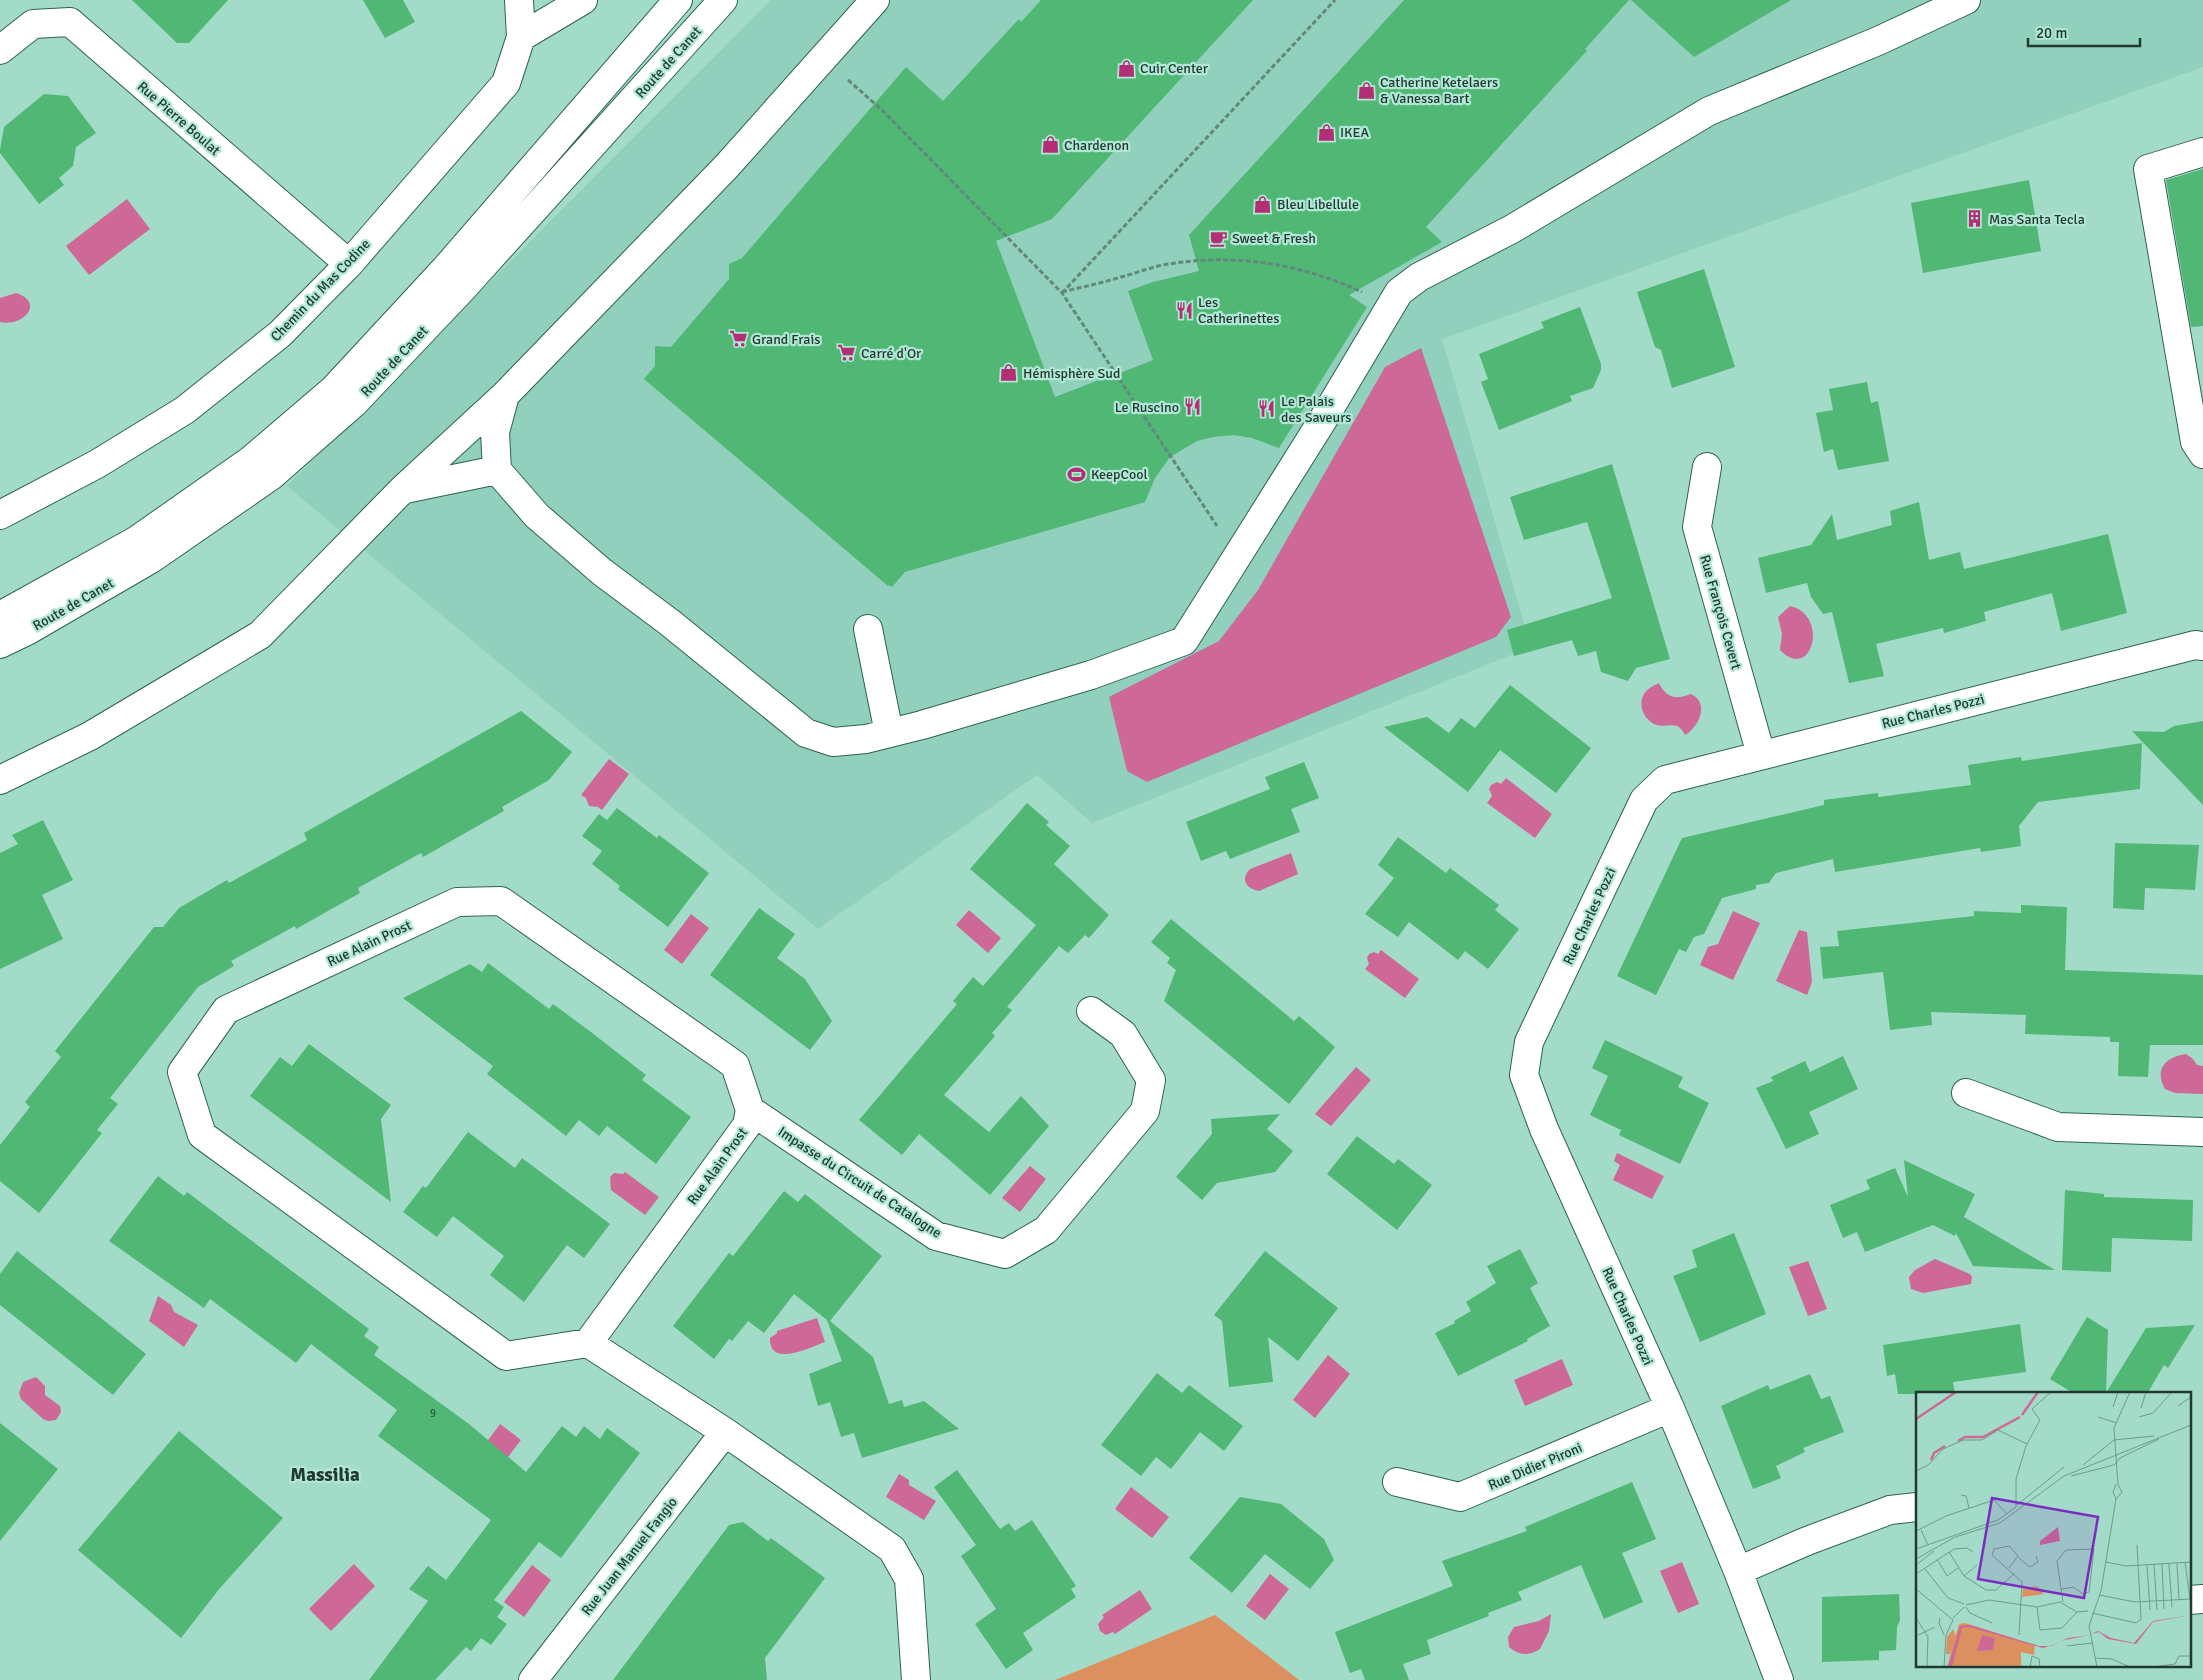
<svg xmlns="http://www.w3.org/2000/svg" width="2203" height="1680" font-family="Signika,sans-serif">
<style>
.built{fill:#90d0bc}
.green{fill:#dc9060}
.water{fill:#cd6897}
.building{fill:#50b774}
.lines{fill:none;stroke-linecap:round;stroke-linejoin:round}
.minor-casing{stroke:#2d6253;stroke-width:30}
.major-casing{stroke:#2d6253;stroke-width:30}
.path{stroke:#61887c;stroke-width:3;stroke-dasharray:5 2.5;stroke-linecap:butt}
.minor{stroke:#fff;stroke-width:28}
.major{stroke:#fff;stroke-width:28}
.labels{text-anchor:middle;stroke-width:4.5;stroke-linejoin:round;paint-order:stroke}
.number-label{font-size:11px;fill:#2e5842}
.street-label{font-size:14px;fill:#223932;stroke:#b0e8d5}
.poi-label{font-size:14px;fill:#223932;stroke:#b0e8d5;text-anchor:start}
.district-label{font-size:19px;font-weight:bold;fill:#223932;stroke:#b0e8d5}
.inset-river{fill:none;stroke:#cd6897;stroke-width:2.5}
.inset-road{fill:none;stroke:#6f9a8d;stroke-width:1}
.view{fill:#7b2cbf;fill-opacity:0.15;stroke:#7b2cbf;stroke-width:2.5}
.inset-edge{fill:none;stroke:#223932;stroke-width:2.5}
</style>
<rect width="100%" height="100%" fill="#a3dbc9"/>
<path class="built" d="M771,0H2203V67L1442,339L1531,647L1092,823L1037,775L818,929L287,486Z"/>
<path class="green" d="M1215,1615L1299,1680H1055Z"/>
<path class="water" d="M127,199L150,229L89,275L66,246Z
M16,293C45,302 24,327 0,322V298Z
M1421,348L1511,617L1496,637L1147,782L1127,771L1109,697L1219,641L1258,590L1385,367Z
M1790,606C1830,615 1812,683 1780,650L1782,634L1778,617Z
M1659,683C1666,698 1676,700 1691,694C1710,703 1699,727 1685,735C1683,731 1681,728 1677,726C1671,724 1663,727 1657,725C1645,721 1638,707 1643,696C1646,689 1653,686 1659,683Z
M609,759L629,774L602,810L598,807L589,806L586,798L581,795Z
M1506,778L1552,814L1535,838L1487,803L1492,796L1489,789L1491,785L1497,782L1501,784Z
M1291,853L1298,874L1259,891C1246,889 1240,879 1250,869Z
M969,910L1001,938L988,953L956,925Z
M1733,911L1760,923L1733,980L1700,965L1708,947L1718,944Z
M691,914L709,928L682,964L664,950Z
M1799,930L1807,932L1812,982L1807,995L1776,981Z
M1381,950L1419,979L1405,998L1365,969L1369,964L1367,958L1369,954L1374,952L1378,954Z
M2186,1054L2193,1059L2197,1065L2203,1066V1094L2175,1093L2165,1089C2154,1070 2165,1057 2186,1054Z
M1356,1067L1371,1080L1331,1126L1315,1114Z
M1617,1153L1664,1176L1652,1199L1613,1180L1620,1165L1614,1161Z
M1030,1166L1046,1179L1020,1212L1002,1198Z
M625,1172L659,1197L645,1215L611,1190L610,1177L614,1173L623,1174Z
M1935,1259L1970,1274L1972,1277L1971,1284L1923,1293L1911,1289L1909,1277L1915,1270Z
M1808,1261L1827,1309L1808,1316L1789,1267Z
M158,1296L171,1305L174,1312L198,1325L184,1347L149,1321Z
M817,1318L825,1342C808,1348 769,1368 770,1338L777,1333V1331Z
M1328,1355L1350,1374L1315,1418L1293,1400Z
M1562,1359L1573,1385L1525,1406L1514,1380Z
M36,1377L45,1386V1395L60,1406L61,1412L56,1420L48,1421L43,1419L21,1399L19,1393L23,1382Z
M500,1424L521,1440L491,1479L471,1463Z
M899,1474L909,1480V1485L936,1501L924,1520L886,1497Z
M1131,1487L1169,1517L1152,1538L1115,1509Z
M1682,1562L1699,1604L1678,1613L1660,1571Z
M354,1564L375,1586L331,1631L309,1609Z
M532,1565L551,1580L524,1617L504,1602Z
M1270,1574L1289,1589L1265,1620L1246,1606Z
M1140,1590L1152,1609L1115,1634L1113,1632L1106,1635L1100,1631L1098,1624L1104,1617L1102,1615Z
M1551,1614L1549,1631L1540,1649C1529,1656 1519,1656 1509,1647L1508,1637L1514,1627L1539,1621Z"/>
<path class="building" d="M132,0H228L189,43H177Z
M363,0H403L415,22L385,38Z
M1041,0H1253L1052,219L996,241L1055,397L1099,380L1100,381L1153,360L1128,291L1153,282L1199,271L1189,235L1404,0H1629L1585,49L1587,51L1583,55L1426,227L1442,242L1349,295L1367,307L1279,448L1252,438L1234,435L1213,437L1197,441L1170,457L1155,478L1145,502L905,572L892,587L889,585L888,586L644,379L655,366V346L671,347L729,279V264L742,258L906,67L943,101L1019,19L1021,22Z
M1631,0H1791L1694,57Z
M44,94L68,96L96,133L76,147L73,166L59,178L64,185L39,204L0,153V150L4,127Z
M2203,169V326L2191,327L2166,180Z
M2029,180L2041,251L1923,273L1911,203Z
M1704,269L1735,367L1672,388L1661,350L1655,347L1637,292Z
M1580,307L1601,364V370L1593,388L1570,396L1572,401L1499,430L1481,382L1488,379L1479,354L1544,328L1541,322Z
M1867,382L1871,403L1878,401L1889,461L1838,470L1833,449L1824,452L1816,413L1833,410L1829,389Z
M1612,464L1670,659L1636,668L1628,681L1601,672L1596,651L1578,656L1572,640L1514,656L1507,630L1612,598L1587,522L1524,540L1510,497Z
M1919,502L1929,560L1960,552L1964,569L2108,534L2127,613L2061,631L2052,593L1984,612L1986,621L1944,633L1943,628L1876,644L1884,676L1849,683L1832,612L1823,614L1811,597L1807,583L1766,593L1758,558L1811,545L1832,514L1837,540L1892,525L1890,511Z
M1510,685L1591,748L1556,793L1500,750L1468,792L1384,727L1427,717L1449,733L1461,718L1475,728Z
M521,711L572,752L549,780L502,807L504,811L423,857L421,853L358,888L360,893L296,929L295,926L231,961L234,966L198,987L110,1098L118,1104L97,1130L102,1133L39,1213L0,1181V1145L30,1107L25,1102L61,1057L55,1051L154,927H163L179,908L227,880L229,883L307,840L304,833Z
M2203,721V805L2132,731L2164,732L2174,726Z
M2142,743L2140,789L2038,802L2019,826L2021,846L1981,852L1980,848L1835,872L1833,859L1776,873L1769,883L1756,885V889L1722,898L1704,934L1694,937L1686,952L1679,949L1656,995L1617,976L1682,838L1824,805V800L1878,793V797L1971,785L1968,765L2021,757L2022,761Z
M1304,762L1319,798L1291,809L1300,832L1230,859L1226,851L1201,861L1186,822L1270,789L1265,777Z
M1027,803L1049,822L1046,825L1070,846L1054,864L1109,915L1089,938L1085,935L1068,953L1059,946L1007,1007L1012,1010L992,1033L995,1036L944,1095L989,1132L1021,1096L1049,1126L990,1195L919,1134L902,1155L859,1120L957,1004L953,1001L973,977L983,986L1036,925L970,869Z
M617,808L657,838L659,835L709,873L668,927L618,889L620,886L592,864L602,851L582,836L599,814L607,820Z
M43,820L73,880L42,895L63,939L0,969V853L18,844L12,835Z
M1398,837L1446,873L1450,868L1499,905L1495,910L1519,929L1488,969L1465,951L1458,960L1409,922L1398,937L1365,914L1394,878L1378,865Z
M2115,843L2199,845L2195,890L2145,888L2144,910L2113,908Z
M2021,905L2067,907L2065,970L2203,975V1045H2150L2148,1077L2118,1076L2119,1042H2110V1037L2025,1034L2026,1015L1931,1012L1932,1025L1890,1030L1883,972L1823,979L1820,947L1839,946L1837,931L1974,916V911L2021,913Z
M759,908L795,934L777,958L805,979L832,1021L810,1050L710,975Z
M1171,919L1294,1021L1299,1016L1335,1047L1289,1104L1164,1001L1176,970L1167,963L1170,958L1151,942Z
M488,963L549,1009L553,1004L591,1032L646,1075L642,1080L691,1117L656,1164L607,1126L599,1136L579,1120L566,1136L487,1074L493,1066L403,998L470,964L482,972Z
M1605,1040L1683,1077L1678,1087L1709,1103L1680,1164L1619,1135L1621,1130L1590,1115L1608,1076L1592,1068Z
M309,1044L391,1105L381,1119L391,1202L250,1096L280,1057L292,1066Z
M1843,1056L1858,1089L1809,1112L1819,1134L1786,1149L1756,1088L1773,1081L1771,1077L1805,1061L1810,1072Z
M1280,1114L1267,1129L1293,1151L1275,1172L1217,1183L1202,1200L1176,1177L1212,1134L1211,1119Z
M468,1132L515,1168L522,1158L610,1224L584,1258L567,1245L524,1302L490,1275L504,1256L453,1216L437,1237L403,1212L423,1186L426,1188Z
M1357,1136L1394,1164L1398,1159L1432,1185L1397,1230L1327,1174Z
M1904,1160L1975,1194L1964,1217L2055,1270L1973,1266L1956,1233L1955,1236L1933,1225L1865,1252L1857,1232L1843,1238L1830,1205L1870,1189L1866,1180L1895,1168L1908,1197Z
M158,1176L184,1196L187,1192L369,1329L364,1336L379,1347L374,1355L469,1424L526,1472L562,1426L576,1437L584,1426L600,1439L607,1428L640,1453L561,1558L539,1542L494,1600L504,1607L497,1617L507,1624L491,1645L481,1638L471,1651L466,1647L435,1680H369L428,1601L409,1589L428,1566L446,1580L491,1520L378,1436L397,1410L311,1344L296,1363L210,1299L204,1308L109,1241Z
M2065,1190L2104,1194V1197L2193,1200L2192,1241L2112,1238L2111,1272L2062,1270Z
M784,1191L798,1202L805,1194L882,1256L830,1321L873,1357L889,1404L902,1400L904,1407L924,1401L959,1429L862,1458L854,1433L841,1437L830,1402L818,1406L809,1374L842,1361L827,1320L794,1294L764,1333L748,1321L732,1341L729,1339L714,1359L673,1326L729,1253L733,1256Z
M1734,1233L1766,1314L1700,1342L1673,1276L1697,1267L1692,1250Z
M1520,1249L1538,1283L1530,1288L1550,1326L1527,1339L1528,1341L1458,1376L1435,1333L1455,1323L1454,1321L1471,1311L1466,1302L1496,1283L1487,1266Z
M17,1251L146,1354L113,1395L0,1305V1274Z
M1265,1251L1338,1308L1298,1361L1268,1337L1273,1382L1229,1387L1222,1321L1214,1315Z
M2087,1317L2108,1330L2106,1393L2146,1328L2195,1325L2168,1368L2164,1365L2147,1394H2075L2050,1379Z
M2020,1324L2026,1372L1953,1382L1955,1394H1898L1895,1374L1887,1376L1883,1345Z
M1157,1373L1182,1393L1189,1385L1243,1426L1224,1451L1200,1432L1171,1469L1156,1457L1141,1476L1101,1445Z
M1810,1374L1821,1399L1830,1396L1844,1432L1803,1448L1805,1452L1776,1466L1781,1478L1753,1489L1721,1406L1768,1385L1770,1390Z
M0,1423L58,1469L0,1541Z
M179,1431L283,1518L220,1588L181,1638L78,1550Z
M957,1470L1000,1529L1009,1523L1015,1531L1032,1520L1076,1586L1071,1589L1076,1597L1023,1633L1033,1650L1006,1669L975,1624L996,1609L961,1556L976,1545L934,1487Z
M1632,1482L1656,1539L1622,1553L1643,1602L1604,1619L1581,1565L1518,1592L1522,1600L1488,1613L1489,1616L1427,1640L1431,1654L1403,1664L1409,1680H1365L1361,1669L1350,1673L1335,1632L1453,1586L1442,1561L1527,1531L1525,1527Z
M1240,1497L1281,1504L1324,1539L1334,1560L1310,1589L1265,1554L1232,1593L1189,1558Z
M743,1522L768,1541L771,1538L825,1578L765,1658L767,1680H613L729,1525Z
M1899,1594L1900,1620L1897,1627L1896,1650L1879,1651V1660L1822,1662V1597Z"/>
<g class="lines">
<defs>
<path id="minor" d="M875,0L726,167L505,395L495,432L497,470L537,516L602,572L669,622L806,733L833,742L866,739L922,725L1091,675L1184,641L1324,418L1399,292L1419,277L1512,229L1709,111L1878,41L1966,0
M521,37L583,0
M0,50L33,24L70,22L349,264
M2203,152L2148,169L2195,442L2203,454
M1707,467L1697,527L1761,755
M405,489L497,470
M0,515L97,464L185,410L280,334L349,264L506,83L521,37L519,0
M868,629L889,733
M0,780L90,736L260,635L403,489L505,395
M1966,1093L2058,1127L2203,1132
M750,1110L936,1236L1005,1254L1046,1230L1145,1111L1151,1080L1123,1034L1091,1011
M588,1343L747,1125L750,1110L735,1065L501,901L457,902L226,1010L182,1072L202,1135L506,1356L588,1343L725,1432L892,1549L909,1579L916,1680
M1397,1482L1460,1497L1670,1408
M1738,1571L1807,1541L1890,1510L1917,1507
M2189,1600L2203,1599
M533,1680L725,1432
M1779,1680L1738,1571L1670,1408L1544,1129L1524,1075L1529,1042L1644,800L1665,780L2195,645L2203,646"/>
<path id="major" d="M0,616L137,540L251,460L333,390L446,268L678,0
M0,644L27,631L151,559L271,476L354,403L463,288L723,0"/>
</defs>
<use href="#minor" class="minor-casing"/>
<use href="#major" class="major-casing"/>
<path class="path" d="M848,80L881,109L1062,293L1217,526
M1062,292C1082,287 1102,283 1121,277C1137,273 1153,266 1169,264C1236,253 1301,264 1362,292
M1062,293L1335,0"/>
<use href="#minor" class="minor"/>
<use href="#major" class="major"/>
</g>
<defs>
<symbol id="shop-bare" viewBox="-9 -9 18 18"><path d="M-5-2.5h2.3a2.7 3.5 0 0 1 5.4 0H5L5.5 6h-11ZM-1.5-2.5h3a1.5 2.3 0 0 0-3 0Z" fill="#b32f75" stroke="#b0e8d5" stroke-width="2.5" paint-order="stroke"/></symbol>
<symbol id="building-bare" viewBox="-9 -9 18 18"><path d="M-4-6H4V6H1V3H-1V6H-4ZM-2.5-4.3h1.7v1.8h-1.7ZM.8-4.3h1.7v1.8H.8ZM-2.5-1h1.7V.8h-1.7ZM.8-1h1.7V.8H.8Z" fill="#b32f75" stroke="#b0e8d5" stroke-width="2.5" paint-order="stroke"/></symbol>
<symbol id="cafe-bare" viewBox="-9 -9 18 18"><path d="M-5.5-4.5H6V0H3Q3 3.5 0 3.5H-2.5Q-5.5 3.5-5.5 0ZM3-3.2v2h1.7v-2ZM-6 4.5H4V6H-6Z" fill="#b32f75" stroke="#b0e8d5" stroke-width="2.5" paint-order="stroke"/></symbol>
<symbol id="restaurant-bare" viewBox="-9 -9 18 18"><path d="M-5-6h1v4h1v-4h1v4h1v-4h1v5L-1.5 .5V6h-2V.5L-5-1ZM5-6V6H3V1.5H1.5Q1.5-4 5-6Z" fill="#b32f75" stroke="#b0e8d5" stroke-width="2.5" paint-order="stroke"/></symbol>
<symbol id="supermarket-bare" viewBox="-9 -9 18 18"><path d="M-6-5.5h2.5l.6 2H6L4.5 2H-2.5L-4.4-4H-6ZM-1.5 3.2a1.3 1.3 0 1 0 .1 0ZM3 3.2a1.3 1.3 0 1 0 .1 0Z" fill="#b32f75" stroke="#b0e8d5" stroke-width="2.5" paint-order="stroke"/></symbol>
<symbol id="stadium-bare" viewBox="-9 -9 18 18"><path d="M0-5a6.5 5 0 1 0 0 10a6.5 5 0 1 0 0-10ZM-3.5-1.8h7v3.6h-7Z" fill="#b32f75" stroke="#b0e8d5" stroke-width="2.5" paint-order="stroke"/></symbol>
</defs>
<g fill-rule="evenodd">
<use href="#shop-bare" x="1114" y="56" width="25" height="25"/>
<use href="#shop-bare" x="1354" y="78" width="25" height="25"/>
<use href="#shop-bare" x="1314" y="120" width="25" height="25"/>
<use href="#shop-bare" x="1038" y="132" width="25" height="25"/>
<use href="#shop-bare" x="1250" y="192" width="25" height="25"/>
<use href="#building-bare" x="1962" y="206" width="25" height="25"/>
<use href="#cafe-bare" x="1206" y="226" width="25" height="25"/>
<use href="#restaurant-bare" x="1172" y="298" width="25" height="25"/>
<use href="#supermarket-bare" x="726" y="326" width="25" height="25"/>
<use href="#supermarket-bare" x="834" y="340" width="25" height="25"/>
<use href="#shop-bare" x="996" y="360" width="25" height="25"/>
<use href="#restaurant-bare" x="1180" y="394" width="25" height="25"/>
<use href="#restaurant-bare" x="1254" y="396" width="25" height="25"/>
<use href="#stadium-bare" x="1064" y="462" width="25" height="25"/>
</g>
<g class="labels">
<g class="number-label">
<text x="433" y="1417">9</text>
</g>
<g class="street-label">
<text transform="translate(668 62) rotate(-48)" y="5">Route de Canet</text>
<text transform="translate(179 118) rotate(41)" y="5">Rue Pierre Boulat</text>
<text transform="translate(320 290) rotate(-46)" y="5">Chemin du Mas Codine</text>
<text transform="translate(394 361) rotate(-47)" y="5">Route de Canet</text>
<text transform="translate(73 604) rotate(-30)" y="5">Route de Canet</text>
<text transform="translate(1721 612) rotate(74)" y="5">Rue François Cevert</text>
<text transform="translate(1933 711) rotate(-14)" y="5">Rue Charles Pozzi</text>
<text transform="translate(1589 916) rotate(-65)" y="5">Rue Charles Pozzi</text>
<text transform="translate(369 943) rotate(-25)" y="5">Rue Alain Prost</text>
<text transform="translate(717 1166) rotate(-54)" y="5">Rue Alain Prost</text>
<text transform="translate(860 1182) rotate(33)" y="5">Impasse du Circuit de Catalogne</text>
<text transform="translate(1628 1316) rotate(66)" y="5">Rue Charles Pozzi</text>
<text transform="translate(1535 1466) rotate(-23)" y="5">Rue Didier Pironi</text>
<text transform="translate(629 1556) rotate(-52)" y="5">Rue Juan Manuel Fangio</text>
</g>
<g class="poi-label">
<text x="1140" y="73">Cuir Center</text>
<text x="1380" y="87">Catherine Ketelaers<tspan x="1380" dy="16">&amp; Vanessa Bart</tspan></text>
<text x="1340" y="137">IKEA</text>
<text x="1064" y="150">Chardenon</text>
<text x="1277" y="209">Bleu Libellule</text>
<text x="1989" y="224">Mas Santa Tecla</text>
<text x="1232" y="243">Sweet &amp; Fresh</text>
<text x="1198" y="307">Les<tspan x="1198" dy="16">Catherinettes</tspan></text>
<text x="752" y="344">Grand Frais</text>
<text x="861" y="358">Carré d'Or</text>
<text x="1023" y="378">Hémisphère Sud</text>
<text x="1281" y="406">Le Palais<tspan x="1281" dy="16">des Saveurs</tspan></text>
<text x="1179" y="412" text-anchor="end">Le Ruscino</text>
<text x="1091" y="479">KeepCool</text>
</g>
<g class="district-label">
<text x="325" y="1481">Massilia</text>
</g>
</g>
<g transform="translate(1916 1392)">
<rect width="275" height="275" fill="#a3dbc9"/>
<path d="M121,194L128,202L106,205L107,197ZM49,231L119,253L118,263L105,260V275H31L43,232ZM37,237L40,245L34,262H30L31,245Z" fill="#dc9060"/>
<path d="M142,135L144,149L124,153V149ZM275,223L237,230L220,252L192,247L183,240L175,242L182,239L195,246L218,251L237,229ZM54,233L123,254H136L152,246L174,243L149,248L137,253L127,256L53,235L46,236L36,275H32L44,234ZM66,243L79,246L77,258L61,259Z" fill="#cd6897"/>
<path class="inset-river" d="M106,23L122,0M0,27L40,0M42,49L49,45H67L104,25M15,68L18,61L29,54"/>
<path class="inset-road" d="M262,14L275,5M197,15L202,0M225,16L230,0M182,25L201,31M223,25L237,21L256,0M198,36L214,0M167,73L198,48L238,44M0,79L12,73L27,57L47,48H66L82,38L111,52M155,84L198,73L204,66L243,47M200,92L197,100L200,107M45,103L50,104L53,116M101,113L148,75M5,138L12,153M0,139L30,124L78,108L91,122M0,157L82,128L100,115V87L110,54L124,28L116,17L135,0M33,160L48,184L70,198H80L99,181M103,166L114,175L122,170L120,164M0,167L39,145L84,131L148,84L275,33M21,167L31,184L42,176M190,170L210,174L275,170M269,170L275,214M261,171L263,207M238,172L241,218M246,172L248,217M253,172L256,215M0,173L18,159M231,173L234,218M93,176L102,164L93,154L78,157L76,163L106,190L103,243M9,177L32,206L48,212M0,182L38,157L51,156L57,160M48,184L61,173M0,197L37,228L30,243L28,275M146,197L157,195L167,202L173,200L178,157L150,158L141,169L147,210M183,203L219,210L275,207M50,213L73,208L121,215L144,210L161,220L172,219M50,215L54,221L76,231M121,215L124,238L146,236L161,220M176,221L220,231L225,227L221,153M0,226L12,245L11,275M24,226L23,231L28,243M37,226L48,215M0,244L19,235M151,254L176,251M179,266L196,267L214,275M114,275L116,264L123,267L124,275M181,275L173,234L185,199L200,107L206,100L202,93L198,36M237,275L259,272L263,264H275"/>
<path class="view" d="M76,106L182,125L168,206L62,187Z"/>
<rect width="275" height="275" class="inset-edge"/>
</g>
<path d="M2028 38v8h112v-8" fill="none" stroke="#223932" stroke-width="2.5"/>
<text x="2036" y="38" font-size="15" fill="#223932" stroke="#b0e8d5" stroke-width="4" paint-order="stroke">20 m</text>
</svg>
